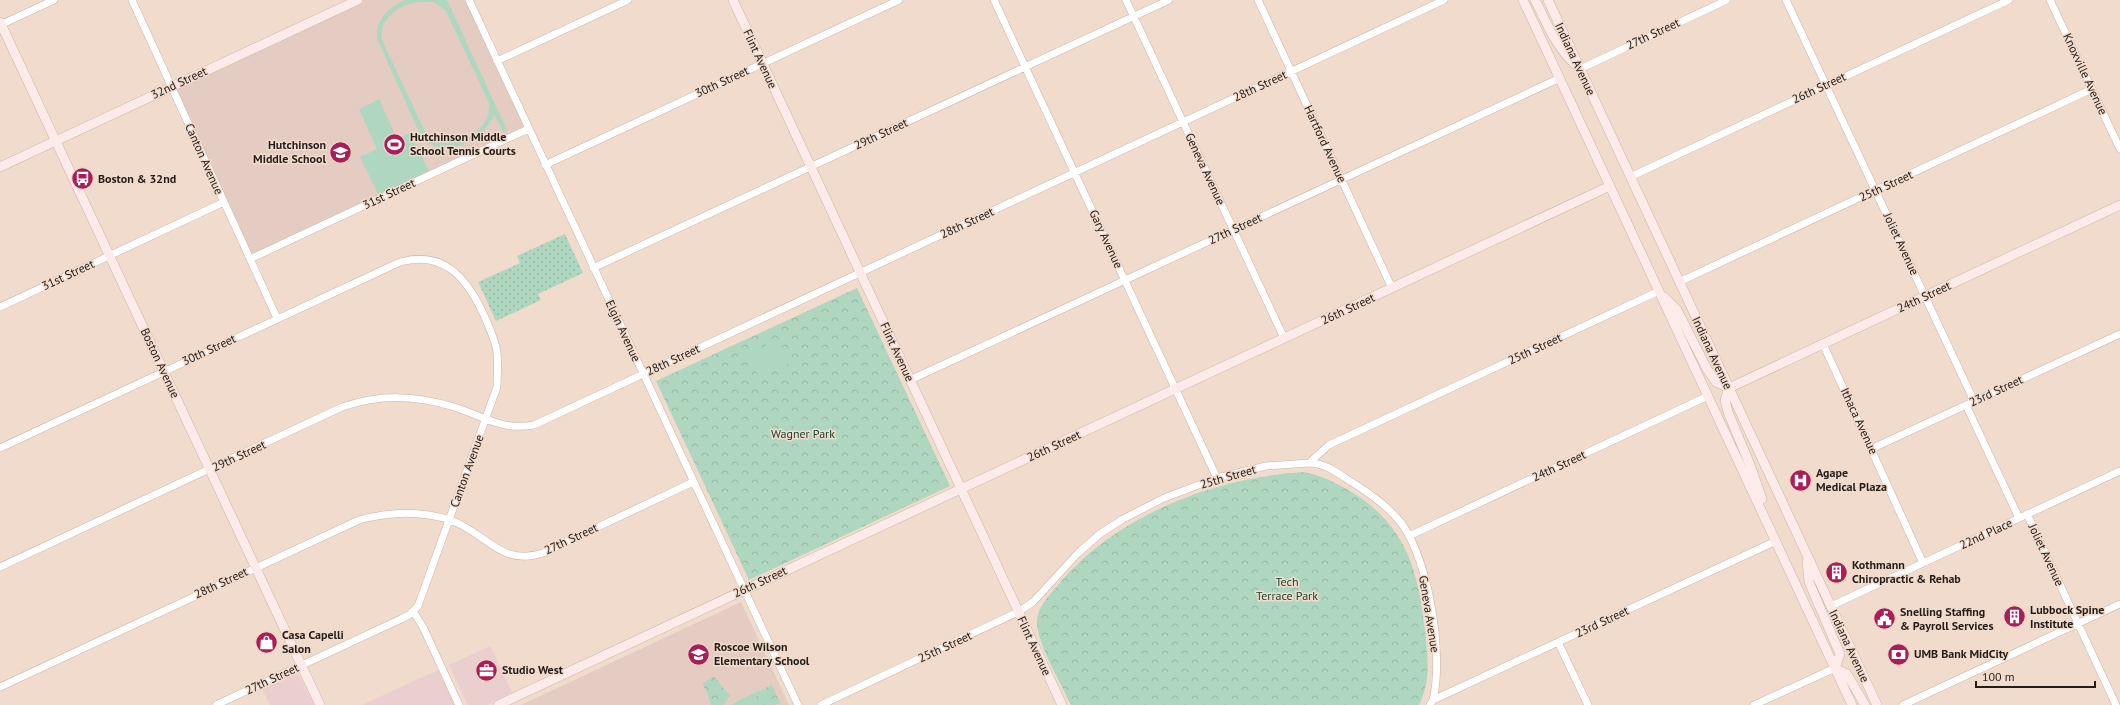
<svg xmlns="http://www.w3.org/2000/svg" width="2120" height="705" font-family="'PT Sans',sans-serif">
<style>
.commercial{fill:#eacfce}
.education{fill:#e4ccc3}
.grass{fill:url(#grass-dots)}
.park{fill:url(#park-crowns)}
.garden{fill:#afd7c0;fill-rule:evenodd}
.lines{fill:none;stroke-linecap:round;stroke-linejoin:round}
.street-casing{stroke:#c9b5a7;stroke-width:8}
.secondary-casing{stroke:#c9b5a7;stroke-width:10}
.street{stroke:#fff;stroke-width:7}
.secondary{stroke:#fcebe9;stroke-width:9}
.labels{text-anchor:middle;stroke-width:3;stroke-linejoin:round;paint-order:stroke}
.street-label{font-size:12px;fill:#231c17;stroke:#f1dbcd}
.poi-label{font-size:12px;font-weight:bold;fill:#231c17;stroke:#f1dbcd;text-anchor:start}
.park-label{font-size:12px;fill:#17442e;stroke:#f1dbcd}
</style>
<defs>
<pattern id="grass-dots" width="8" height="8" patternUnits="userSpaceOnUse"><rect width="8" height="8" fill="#afd7c0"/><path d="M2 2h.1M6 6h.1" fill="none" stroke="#96b8a4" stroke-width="1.8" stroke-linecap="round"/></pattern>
<pattern id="park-crowns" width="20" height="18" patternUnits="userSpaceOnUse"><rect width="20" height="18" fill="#afd7c0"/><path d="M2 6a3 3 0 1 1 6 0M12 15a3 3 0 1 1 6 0" fill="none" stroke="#96b8a4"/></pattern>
</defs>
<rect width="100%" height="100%" fill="#f1dbcd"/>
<path class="commercial" d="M490,646L512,692L486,705H468L449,665Z
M440,669L457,705H362Z
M297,674L300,677L314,705H270L262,689Z"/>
<path class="education" d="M358,0H469L528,129L250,259L172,87Z
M741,602L789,705H521Z"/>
<path class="grass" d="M565,234L583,273L538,294L541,300L496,321L478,282L520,263L517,256Z"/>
<path class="park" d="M857,288L950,486L749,580L656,381Z
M1303,472C1321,475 1334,482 1350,491C1406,525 1418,569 1425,631C1428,657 1431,681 1419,705H1071C1061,683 1039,647 1037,624C1036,608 1049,596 1058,585C1116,515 1214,478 1303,472Z
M714,676L730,696L724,705H711L707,692L702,684Z
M772,685L780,703L775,705H730Z"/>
<path class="garden" d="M405,0H447L507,130L503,132L494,114C485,141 443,162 421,136L377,39C375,20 389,7 405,0ZM418,2H434L446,11L489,103C493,133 447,155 426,134L382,40C378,19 399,5 418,2Z
M379,99L397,139L410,133L431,175L380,198L360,157L377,149L359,109Z
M777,338L789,363L777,369L765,343Z
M759,346L771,371L759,377L747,351Z
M803,419L812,438L802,443L799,438L784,445L780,436L795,429L793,423Z
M755,693L760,705H738L737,702Z"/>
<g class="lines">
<defs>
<path id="street" d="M132,0L277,318
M469,0L798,705
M994,0L1217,478
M1126,0L1284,338
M1258,0L1392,288
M1786,0L1974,401
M2050,0L2120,149
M0,25L54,0
M497,61L628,0
M1580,69L1727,0
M545,165L899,0
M1630,177L2009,0
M250,259L528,129
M593,268L1169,0
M1679,282L2092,89
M0,307L224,202
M1823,344L1923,563
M910,380L1560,78
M1966,405L2019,518
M0,448L400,262C443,250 466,277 483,313C488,324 493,335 496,347C499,360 497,374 497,387L418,606L409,615L401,619L216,705
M1871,449L2120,334
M1309,463C1325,463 1338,473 1350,481C1369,493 1388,506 1402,524C1429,562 1444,655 1433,700
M2027,514L2116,705
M1409,536L1708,396
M0,567L342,407C381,394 415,395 454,407C483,416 502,431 534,425L1444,0
M1831,606L2120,471
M413,611L423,627L459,705
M1558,642L1588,705
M0,687L359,520C388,512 420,510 450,520C486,532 500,567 543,553L693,482
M821,705L1018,612L1033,602L1078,553L1101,533L1123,519L1164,498L1217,478L1266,466L1309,463L1329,445L1659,291
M1430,705L1433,700L1776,541
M1754,705L1835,668
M1903,705L2120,604"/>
<path id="secondary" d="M733,0L1062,705
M1523,0L1852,705
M1535,0C1547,23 1556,48 1576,65
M1548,0L1877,705
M0,22L320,705
M0,167L358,0
M1664,297L1677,310L1707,369L1716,382L1729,388
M1729,388L2120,205
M1729,388L1725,400L1728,412L1750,465L1762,499
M1807,561L1809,582L1840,654L1835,668
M1835,668L1847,674L1865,705
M498,705L1610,186"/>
</defs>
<use href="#street" class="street-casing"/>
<use href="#secondary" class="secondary-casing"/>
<use href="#street" class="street"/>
<use href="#secondary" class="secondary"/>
</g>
<defs>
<symbol id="stadium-disc" viewBox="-11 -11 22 22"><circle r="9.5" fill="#ac1d58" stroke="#f1dbcd"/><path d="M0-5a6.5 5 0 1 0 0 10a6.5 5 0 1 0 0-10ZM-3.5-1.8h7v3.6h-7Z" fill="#fff"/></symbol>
<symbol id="school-disc" viewBox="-11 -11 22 22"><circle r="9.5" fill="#ac1d58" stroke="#f1dbcd"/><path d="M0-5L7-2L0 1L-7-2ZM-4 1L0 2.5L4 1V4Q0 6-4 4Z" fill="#fff"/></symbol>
<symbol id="bus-disc" viewBox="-11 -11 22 22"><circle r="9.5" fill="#ac1d58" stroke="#f1dbcd"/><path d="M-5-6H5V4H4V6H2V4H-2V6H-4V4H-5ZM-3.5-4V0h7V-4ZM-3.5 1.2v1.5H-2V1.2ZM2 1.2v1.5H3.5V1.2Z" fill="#fff"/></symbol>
<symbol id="hospital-disc" viewBox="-11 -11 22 22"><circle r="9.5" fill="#ac1d58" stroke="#f1dbcd"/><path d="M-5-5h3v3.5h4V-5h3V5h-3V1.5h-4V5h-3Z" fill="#fff"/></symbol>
<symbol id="building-disc" viewBox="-11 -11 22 22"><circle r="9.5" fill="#ac1d58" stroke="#f1dbcd"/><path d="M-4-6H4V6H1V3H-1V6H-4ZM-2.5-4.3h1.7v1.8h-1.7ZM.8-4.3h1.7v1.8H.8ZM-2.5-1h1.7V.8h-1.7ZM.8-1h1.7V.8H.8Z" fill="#fff"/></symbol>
<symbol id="civic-disc" viewBox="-11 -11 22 22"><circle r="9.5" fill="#ac1d58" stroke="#f1dbcd"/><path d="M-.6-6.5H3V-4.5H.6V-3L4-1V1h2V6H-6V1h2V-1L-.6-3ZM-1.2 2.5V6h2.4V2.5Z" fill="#fff"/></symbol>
<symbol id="shop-disc" viewBox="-11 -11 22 22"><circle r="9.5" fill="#ac1d58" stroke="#f1dbcd"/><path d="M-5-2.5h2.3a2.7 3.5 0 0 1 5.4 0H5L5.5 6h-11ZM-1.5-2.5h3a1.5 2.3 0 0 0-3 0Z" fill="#fff"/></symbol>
<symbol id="bank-disc" viewBox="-11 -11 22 22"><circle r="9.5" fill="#ac1d58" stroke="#f1dbcd"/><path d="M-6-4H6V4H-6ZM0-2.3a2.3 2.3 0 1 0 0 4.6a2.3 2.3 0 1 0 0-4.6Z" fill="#fff"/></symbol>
<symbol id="office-disc" viewBox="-11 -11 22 22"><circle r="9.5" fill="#ac1d58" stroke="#f1dbcd"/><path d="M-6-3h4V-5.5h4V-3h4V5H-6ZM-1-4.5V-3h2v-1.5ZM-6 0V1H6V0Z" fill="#fff"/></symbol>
</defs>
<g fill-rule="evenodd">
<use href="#stadium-disc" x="382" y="132" width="25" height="25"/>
<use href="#school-disc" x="328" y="140" width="25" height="25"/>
<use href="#bus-disc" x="70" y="166" width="25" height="25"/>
<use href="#hospital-disc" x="1788" y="468" width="25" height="25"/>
<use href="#building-disc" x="1824" y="560" width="25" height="25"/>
<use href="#building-disc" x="2002" y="604" width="25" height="25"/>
<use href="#civic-disc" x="1872" y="606" width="25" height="25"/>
<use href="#shop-disc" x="254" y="630" width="25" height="25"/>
<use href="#school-disc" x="686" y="642" width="25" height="25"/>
<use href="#bank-disc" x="1886" y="642" width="25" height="25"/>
<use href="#office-disc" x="474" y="658" width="25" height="25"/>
</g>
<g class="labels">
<g class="street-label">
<text transform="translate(1653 34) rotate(-25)" y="4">27th Street</text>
<text transform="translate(760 59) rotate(65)" y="4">Flint Avenue</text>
<text transform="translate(1575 59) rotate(65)" y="4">Indiana Avenue</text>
<text transform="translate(2085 74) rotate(65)" y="4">Knoxville Avenue</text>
<text transform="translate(722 82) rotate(-25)" y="4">30th Street</text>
<text transform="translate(179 83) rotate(-25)" y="4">32nd Street</text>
<text transform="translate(1260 86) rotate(-25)" y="4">28th Street</text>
<text transform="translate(1819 88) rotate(-25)" y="4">26th Street</text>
<text transform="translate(881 134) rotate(-25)" y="4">29th Street</text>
<text transform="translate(1325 144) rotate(65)" y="4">Hartford Avenue</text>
<text transform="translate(204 159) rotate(66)" y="4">Canton Avenue</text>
<text transform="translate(1205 169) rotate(65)" y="4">Geneva Avenue</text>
<text transform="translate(1886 186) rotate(-25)" y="4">25th Street</text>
<text transform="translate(389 194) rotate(-25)" y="4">31st Street</text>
<text transform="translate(967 223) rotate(-25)" y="4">28th Street</text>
<text transform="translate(1235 229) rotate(-25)" y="4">27th Street</text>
<text transform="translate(1106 239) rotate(65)" y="4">Gary Avenue</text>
<text transform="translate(1901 244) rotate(65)" y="4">Joliet Avenue</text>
<text transform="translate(68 275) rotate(-25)" y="4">31st Street</text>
<text transform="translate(1924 297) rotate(-25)" y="4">24th Street</text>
<text transform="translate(1348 309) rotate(-25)" y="4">26th Street</text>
<text transform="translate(623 331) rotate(65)" y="4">Elgin Avenue</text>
<text transform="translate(1535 349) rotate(-25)" y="4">25th Street</text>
<text transform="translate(209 350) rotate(-25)" y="4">30th Street</text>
<text transform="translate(897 352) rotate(65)" y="4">Flint Avenue</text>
<text transform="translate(1712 353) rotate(65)" y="4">Indiana Avenue</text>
<text transform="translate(673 360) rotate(-25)" y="4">28th Street</text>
<text transform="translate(160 363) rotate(65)" y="4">Boston Avenue</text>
<text transform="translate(1996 391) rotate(-25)" y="4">23rd Street</text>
<text transform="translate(1859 421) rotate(65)" y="4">Ithaca Avenue</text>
<text transform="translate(1054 446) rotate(-25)" y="4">26th Street</text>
<text transform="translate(239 456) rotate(-25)" y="4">29th Street</text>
<text transform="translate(1559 466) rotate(-25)" y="4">24th Street</text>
<text transform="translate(467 471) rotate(-70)" y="4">Canton Avenue</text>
<text transform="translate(1228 477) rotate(-16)" y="4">25th Street</text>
<text transform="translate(1986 534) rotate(-25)" y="4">22nd Place</text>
<text transform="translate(571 539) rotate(-25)" y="4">27th Street</text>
<text transform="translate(2046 555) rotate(65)" y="4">Joliet Avenue</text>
<text transform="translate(760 582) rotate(-25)" y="4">26th Street</text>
<text transform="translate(221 583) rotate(-25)" y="4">28th Street</text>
<text transform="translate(1429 614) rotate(81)" y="4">Geneva Avenue</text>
<text transform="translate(1602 622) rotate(-25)" y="4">23rd Street</text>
<text transform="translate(1034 646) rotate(65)" y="4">Flint Avenue</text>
<text transform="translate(1849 646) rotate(65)" y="4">Indiana Avenue</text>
<text transform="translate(945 647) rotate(-25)" y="4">25th Street</text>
<text transform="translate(272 679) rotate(-25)" y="4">27th Street</text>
</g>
<g class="poi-label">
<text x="410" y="141">Hutchinson Middle<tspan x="410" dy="14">School Tennis Courts</tspan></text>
<text x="326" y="149" text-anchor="end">Hutchinson<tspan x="326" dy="14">Middle School</tspan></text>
<text x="98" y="183">Boston &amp; 32nd</text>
<text x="1816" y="477">Agape<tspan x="1816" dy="14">Medical Plaza</tspan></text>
<text x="1852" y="569">Kothmann<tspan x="1852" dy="14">Chiropractic &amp; Rehab</tspan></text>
<text x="2030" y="614">Lubbock Spine<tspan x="2030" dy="14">Institute</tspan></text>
<text x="1900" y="616">Snelling Staffing<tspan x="1900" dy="14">&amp; Payroll Services</tspan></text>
<text x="282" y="639">Casa Capelli<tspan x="282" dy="14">Salon</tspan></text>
<text x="714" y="651">Roscoe Wilson<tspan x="714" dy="14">Elementary School</tspan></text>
<text x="1914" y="658">UMB Bank MidCity</text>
<text x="502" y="674">Studio West</text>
</g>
<g class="park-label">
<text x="803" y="438">Wagner Park</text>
<text x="1287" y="586">Tech<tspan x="1287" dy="14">Terrace Park</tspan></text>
</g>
</g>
<path d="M1976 681v6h119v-6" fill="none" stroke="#231c17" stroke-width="2"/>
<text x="1982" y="681" font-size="12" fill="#231c17" stroke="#f1dbcd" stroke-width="3" paint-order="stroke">100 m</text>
</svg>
